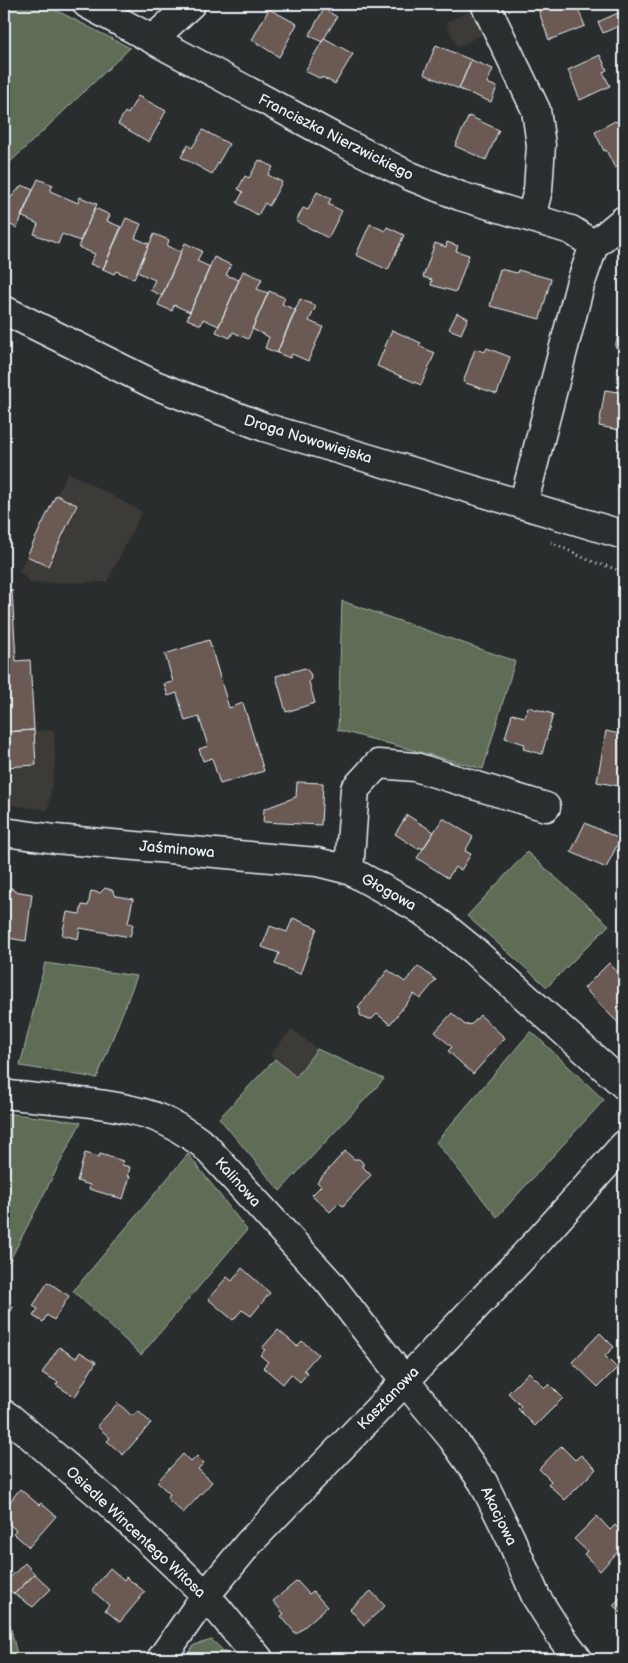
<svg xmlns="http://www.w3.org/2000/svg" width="628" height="1663" font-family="'Balsamiq Sans',sans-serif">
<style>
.built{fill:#3d3a39}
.green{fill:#5e6d56;stroke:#a3afa7}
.forest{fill:url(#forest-firs);stroke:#a3afa7}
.building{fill:#6a5a53;stroke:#e8f1f8}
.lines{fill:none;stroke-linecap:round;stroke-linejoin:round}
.minor-casing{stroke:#e8f1f8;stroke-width:31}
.path{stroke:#e8f1f8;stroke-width:3;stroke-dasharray:1 4;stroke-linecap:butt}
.minor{stroke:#2a2d2e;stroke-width:28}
.labels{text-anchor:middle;stroke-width:4.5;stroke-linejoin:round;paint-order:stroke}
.street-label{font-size:15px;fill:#e8f1f8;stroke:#2a2d2e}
</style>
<defs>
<pattern id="forest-firs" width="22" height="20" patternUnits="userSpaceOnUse" patternTransform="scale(1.25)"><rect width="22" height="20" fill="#5e6d56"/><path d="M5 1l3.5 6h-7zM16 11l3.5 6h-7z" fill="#75826f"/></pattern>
</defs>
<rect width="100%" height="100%" fill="#2a2d2e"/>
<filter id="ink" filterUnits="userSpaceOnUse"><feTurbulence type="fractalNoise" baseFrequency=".02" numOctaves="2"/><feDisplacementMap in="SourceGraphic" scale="10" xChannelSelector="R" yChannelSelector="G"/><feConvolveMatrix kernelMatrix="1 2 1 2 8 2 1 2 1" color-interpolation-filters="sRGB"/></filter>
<g filter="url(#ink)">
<path class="built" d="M472,10L483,34L457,47L446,22Z
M68,472L142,512L107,582L31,583L19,571Z
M54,730L55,764L48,810L4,804V732Z
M292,1029L317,1049L296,1077L270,1055Z"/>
<path class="green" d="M4,4H44L130,48L4,168Z
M342,601L515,661L483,769L338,730Z
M527,852L609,925L547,987L467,916Z
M45,963L137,976L97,1078L20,1066Z
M531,1031L604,1100L497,1217L436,1142Z
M317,1049L384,1079L280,1191L219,1118L275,1059L296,1077Z
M4,1113L81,1122L9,1262L4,1260Z
M188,1154L247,1230L141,1355L73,1291Z
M212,1640L232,1659H183L194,1645Z"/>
<path class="forest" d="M4,1598L5,1603L18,1659H4Z"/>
<path class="building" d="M551,4H576L585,26L549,40L538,9Z
M269,9L297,24L279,57L252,40Z
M324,9L337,17L322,42L309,35Z
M618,13L623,24L603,33L598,22Z
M324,38L353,54L335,84L322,77L321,79L305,71Z
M436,45L471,60L459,89L424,74Z
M600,55L607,70L603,72L610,86L580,100L568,70Z
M471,60L493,69L487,83L497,87L491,102L459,89Z
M138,96L166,111L149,142L118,124L125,112L128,114Z
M469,116L499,130L486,160L455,146Z
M624,118V163L615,168L606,150L604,151L595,132L615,121L616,122Z
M203,130L229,144L212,174L181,157L188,145L192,148Z
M259,160L273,167L268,175L282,182L269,206L265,203L258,215L237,203L243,192L238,189L245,176L249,178Z
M38,179L53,185L50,191L78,203L80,197L97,204L80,241L62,234L58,244L34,234L38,224L21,216Z
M22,185L33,190L17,228L4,222V208L6,203Z
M317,192L331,199L328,204L342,211L328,238L296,221L303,208L308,210Z
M95,208L110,215L107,221L121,227L103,269L90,264L95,254L78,247Z
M126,218L141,224L135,238L149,244L134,279L116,271L114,274L103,269Z
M370,224L385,231L387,227L404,235L388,270L356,255Z
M154,234L169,240L167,246L181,252L162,296L150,290L155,280L137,272Z
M447,242L458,246L456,251L469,255L456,292L431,285L432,280L423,277L435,243L446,247Z
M185,243L202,251L197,261L210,267L190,312L174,305L172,311L158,305Z
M214,257L231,265L226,275L239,280L219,326L203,319L201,325L187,319Z
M500,269L517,273L518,270L551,279L540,319L490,306Z
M243,271L262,279L257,289L268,293L248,339L233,332L230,338L216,332Z
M269,291L285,298L282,304L296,310L277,353L265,348L269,337L252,329Z
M300,299L316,306L309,321L323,327L308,361L292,354L290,358L277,353Z
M624,312V349L615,347Z
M457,313L468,318L461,334L449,329Z
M392,330L421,343L419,346L435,353L421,385L377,366Z
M487,348L510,357L497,394L463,382L475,349L485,352Z
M605,390L624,393V431L599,426Z
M56,495L77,505L48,566L27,556Z
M12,590L16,661L30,660L34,730L4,732V591Z
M209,640L229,708L243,703L264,771L220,784L212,758L203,761L199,749L208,746L199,717L185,721L177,693L168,696L164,684L173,682L165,654Z
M305,668L310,673L311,678L309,682L315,703L286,712L276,676Z
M528,707L553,714L542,754L523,749L525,744L505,738L512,714L525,717Z
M34,730L36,765L4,767V732Z
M606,731L624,735V787L597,782Z
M297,782L323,783L321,825L263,822L264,809L296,797Z
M407,815L434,832L423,849L419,847L418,849L395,834Z
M443,818L473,837L465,851L471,854L461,870L455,867L448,878L417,858Z
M585,823L620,839L606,868L571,852Z
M5,887L12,888L14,891L32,894L26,941L8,938L7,947L4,946V888Z
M105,888L112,890L116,896L133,899L128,923L133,924L130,937L80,928L78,939L62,935L67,912L80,914L82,905L88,906L91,891L100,893Z
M293,918L317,928L300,974L275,964L279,953L262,947L270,926L287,932Z
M609,963L624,979V1029L584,988Z
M418,966L436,980L420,999L414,994L390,1024L377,1014L372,1019H365L360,1015V1009L358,1008L388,970L405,982Z
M452,1013L465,1025L472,1024L480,1015L505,1038L473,1074L448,1051L452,1047L435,1032Z
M345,1151L354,1159H359L363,1163V1167L371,1175L343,1206L339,1203L330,1212L312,1195L321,1186L317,1182Z
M85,1153L99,1157L100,1154L123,1161L122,1165L130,1167L128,1176H130L123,1199L89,1189L90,1185L77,1181Z
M242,1268L270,1293L251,1316L242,1310L233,1320L208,1299L227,1277L232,1281Z
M48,1282L69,1296L54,1320L47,1315L43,1322L33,1316L38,1309L33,1306Z
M4,1303L13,1307L4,1324Z
M278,1330L297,1346L302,1341L318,1354L304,1370L308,1373L300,1382L291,1374L283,1384L263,1367L268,1362L260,1355L265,1350L262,1348Z
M600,1333L614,1347L605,1356L617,1368L598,1387L572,1362Z
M59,1347L76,1358L80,1352L96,1362L75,1397L56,1385L58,1382L42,1373Z
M529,1372L545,1388L549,1384L563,1398L535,1426L518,1409L521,1406L508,1393Z
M118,1403L132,1416L138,1411L151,1423L123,1455L107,1441L110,1438L97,1426Z
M561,1446L575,1460L581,1455L596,1469L565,1500L548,1484L551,1481L539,1469Z
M183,1454L191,1462L197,1456L204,1463L198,1469L212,1482L183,1513L167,1498L170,1494L157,1482Z
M20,1489L39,1505L41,1503L56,1516L29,1547L13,1533L16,1530L4,1520V1509Z
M597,1516L610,1530L615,1525L624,1534V1545L600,1571L584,1554L587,1551L574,1539Z
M25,1563L35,1574L14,1594L4,1586V1583Z
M110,1568L124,1580L126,1577L145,1592L120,1622L105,1610L109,1605L92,1590Z
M35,1574L51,1589L33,1607L14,1594Z
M297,1581L309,1594L313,1591L327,1607L296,1634L281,1616L284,1614L273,1601Z
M371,1591L385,1606L364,1625L350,1609Z
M624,1594V1616L613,1605Z
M59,1650L73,1659H52Z
M356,1652L363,1659H348Z"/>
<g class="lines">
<defs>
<path id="minor" d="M87,4L337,139L410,176L460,196L571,230L594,245
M485,4L536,110L541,145L538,190L531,217
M153,39L191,4
M4,310L155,385L264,427L624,535
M523,505L580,285L594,245L624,220
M4,832L55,839L317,862L349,870L418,908L442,925L474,951L624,1085
M349,870L355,789L378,764L415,767L546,807
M4,1094C53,1101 105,1100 153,1116C172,1123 188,1133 204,1145L329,1282L405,1381L452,1438L483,1482L510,1537L536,1597L562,1638L578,1659
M4,1414L10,1418L107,1501L206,1595L259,1659
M161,1659L206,1595L249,1543L405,1381L539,1240L624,1145"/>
</defs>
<use href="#minor" class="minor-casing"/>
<path class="path" d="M551,542L588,560L624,572"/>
<use href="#minor" class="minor"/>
</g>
</g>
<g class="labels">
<g class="street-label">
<text transform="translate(336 137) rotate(27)" y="5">Franciszka Nierzwickiego</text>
<text transform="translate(308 439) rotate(17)" y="5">Droga Nowowiejska</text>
<text transform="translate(177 849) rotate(5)" y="5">Jaśminowa</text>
<text transform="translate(389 892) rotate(29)" y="5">Głogowa</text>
<text transform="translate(238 1182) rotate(48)" y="5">Kalinowa</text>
<text transform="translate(388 1398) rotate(-46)" y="5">Kasztanowa</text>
<text transform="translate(499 1516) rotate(64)" y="5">Akacjowa</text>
<text transform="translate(136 1532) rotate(43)" y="5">Osiedle Wincentego Witosa</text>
</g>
</g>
<rect width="628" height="1663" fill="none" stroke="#2a2d2e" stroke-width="20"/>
<rect x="10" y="10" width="608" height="1643" fill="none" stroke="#e8f1f8" stroke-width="2" filter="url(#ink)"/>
</svg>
